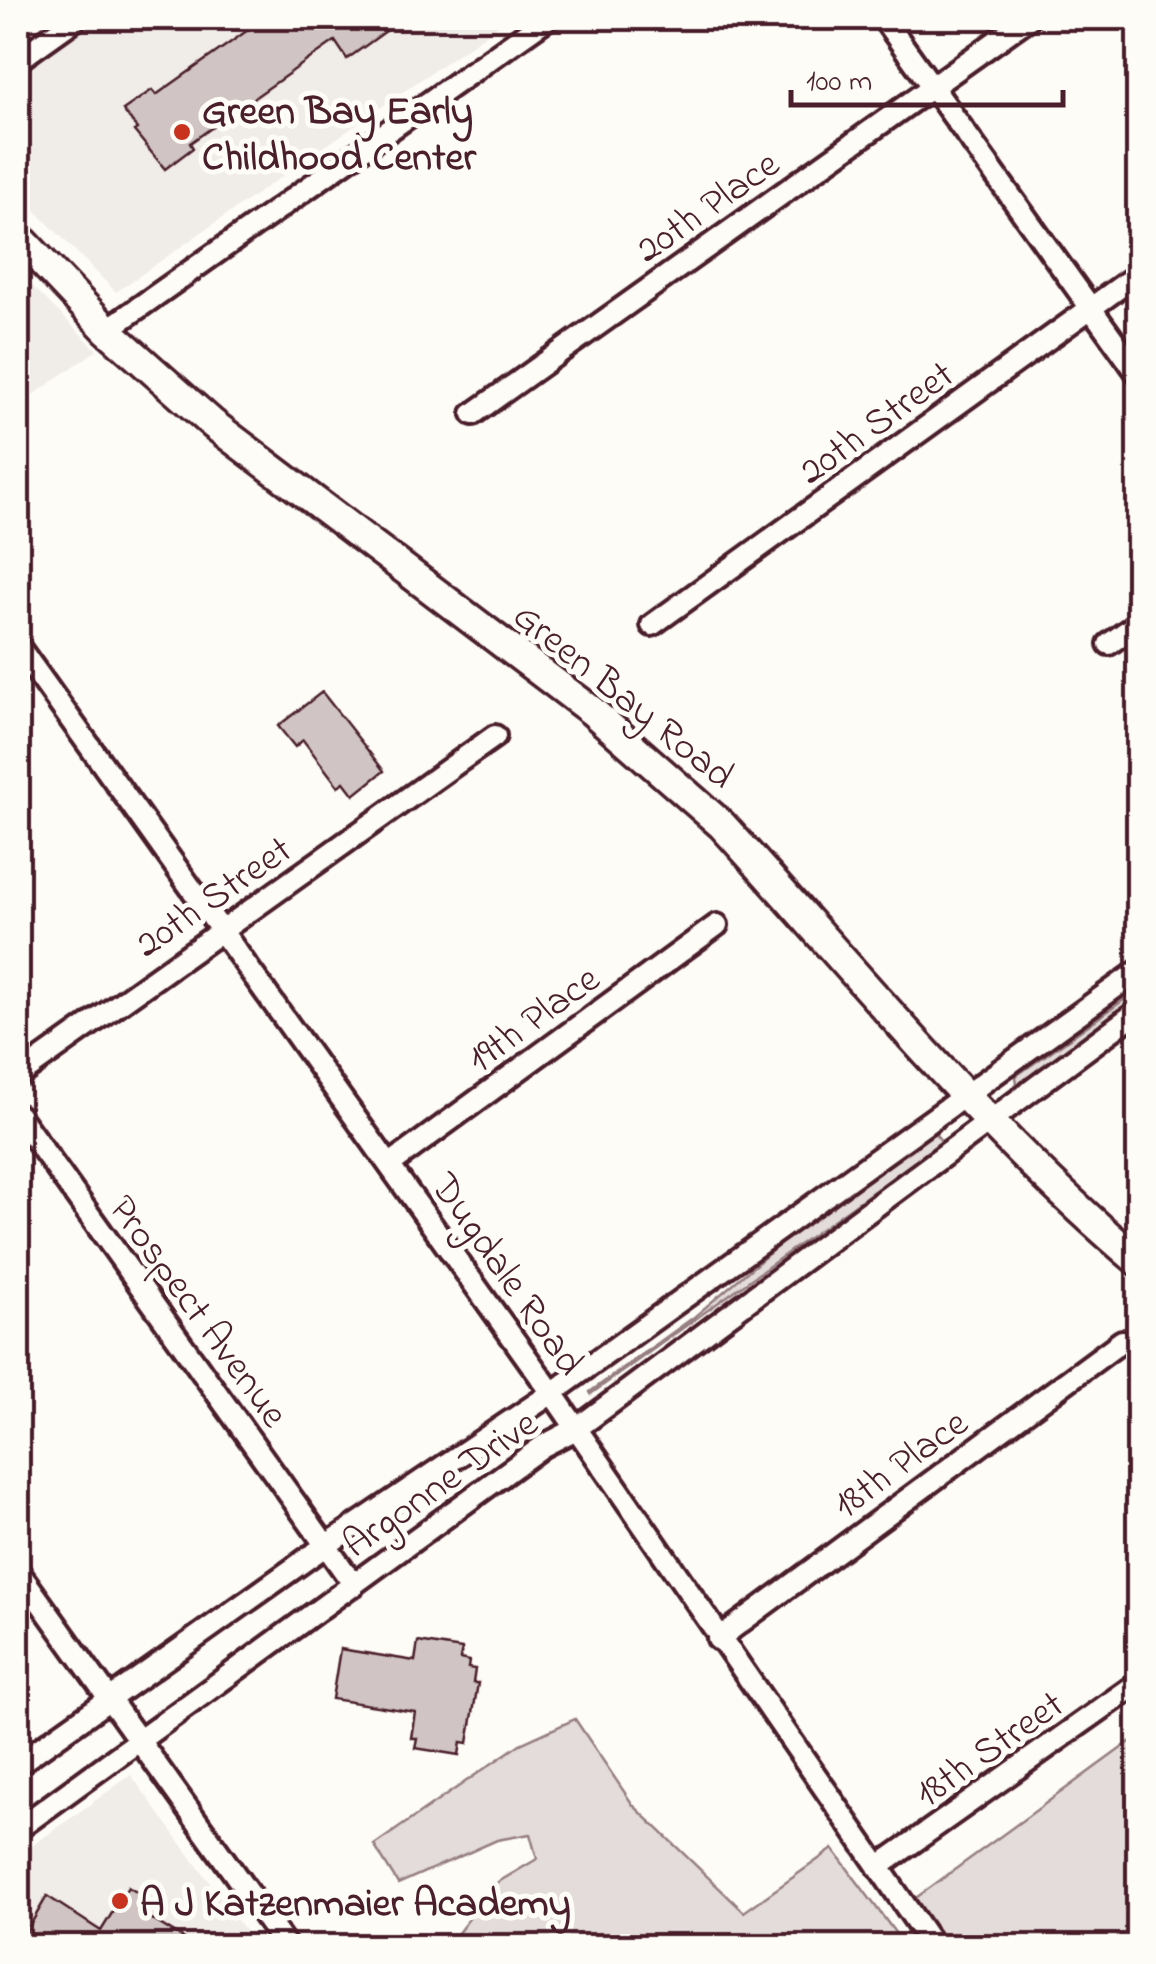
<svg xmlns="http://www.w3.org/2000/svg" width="1156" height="1964" font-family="'Indie Flower',sans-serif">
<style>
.built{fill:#f0ece8}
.green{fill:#e3dcda;stroke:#967e82;stroke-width:2.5}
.building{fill:#d0c5c4;stroke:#4a1f2b;stroke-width:2.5}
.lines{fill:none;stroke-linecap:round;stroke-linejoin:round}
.minor-casing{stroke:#4a1f2b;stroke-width:28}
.secondary-casing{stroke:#4a1f2b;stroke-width:35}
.minor{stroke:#fdfcf7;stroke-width:20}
.secondary{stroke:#fdfcf7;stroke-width:28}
.poi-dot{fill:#c8321e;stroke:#fdfcf7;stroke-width:4}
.labels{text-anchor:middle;stroke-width:10;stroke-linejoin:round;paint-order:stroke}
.poi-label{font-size:40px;font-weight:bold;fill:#4a1f2b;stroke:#fdfcf7;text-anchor:start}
.street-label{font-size:40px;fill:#4a1f2b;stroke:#fdfcf7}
</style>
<rect width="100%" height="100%" fill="#fdfcf7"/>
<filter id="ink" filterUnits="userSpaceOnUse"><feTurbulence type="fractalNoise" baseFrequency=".01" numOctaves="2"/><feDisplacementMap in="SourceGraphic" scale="20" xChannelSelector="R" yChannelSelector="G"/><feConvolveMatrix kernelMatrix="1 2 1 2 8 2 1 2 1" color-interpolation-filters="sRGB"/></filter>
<g filter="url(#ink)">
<path class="built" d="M93,18H509L116,292L18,193V33L40,54Z
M18,272L97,350L18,406Z
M131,1775L256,1946H18V1856Z"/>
<path class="green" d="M1138,990V997L1021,1084H1017L1016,1076Z
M934,1132L942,1142L591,1394L590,1392L694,1317L781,1243Z
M575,1719L633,1805L744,1912L833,1849L905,1946H459L455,1937L495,1884L537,1859L530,1834L497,1840L398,1884L374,1845L520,1744Z
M1138,1736V1946H946L913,1900Z"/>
<path class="building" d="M265,18H404L347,59L335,41L190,143L193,148L165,169L134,131L137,129L123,110L152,90L156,95Z
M322,692L384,771L354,795L344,782L338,786L303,740L295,747L278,726Z
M418,1642L462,1649L460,1659L469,1661L468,1668L475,1669L473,1683H478L468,1743L461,1742L459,1755L415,1748L417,1738H411L415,1712L332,1699L340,1649L415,1661Z
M128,1887L153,1902L145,1915L196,1946H18L47,1896L101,1931Z"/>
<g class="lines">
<defs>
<path id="minor" d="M883,18L1138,374
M18,60L77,18
M107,330L548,18
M473,414L1029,18
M652,625L1138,274
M1109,644L1138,623
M18,646L552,1393L933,1946
M18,1076L495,736
M18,1115L354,1585
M389,1165L717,925
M18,1571L286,1946
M718,1639L1122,1341
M18,1764L325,1546L552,1393L1138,971
M18,1829L543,1446L576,1429L1138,1011
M878,1867L1138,1683"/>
<path id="secondary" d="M18,236L107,330L213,424L592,711L722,825C857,973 984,1131 1138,1261"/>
</defs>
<use href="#minor" class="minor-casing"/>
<use href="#secondary" class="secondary-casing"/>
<use href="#minor" class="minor"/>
<use href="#secondary" class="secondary"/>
</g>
</g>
<g class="poi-dot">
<circle cx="182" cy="132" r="10"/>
<circle cx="120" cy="1901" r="10"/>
</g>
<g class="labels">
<g class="poi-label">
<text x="202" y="123">Green Bay Early<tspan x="202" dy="46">Childhood Center</tspan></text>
<text x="140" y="1915">A J Katzenmaier Academy</text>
</g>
<g class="street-label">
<text transform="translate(706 205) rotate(-35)" y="14">20th Place</text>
<text transform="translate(875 421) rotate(-36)" y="14">20th Street</text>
<text transform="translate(625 694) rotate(39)" y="14">Green Bay Road</text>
<text transform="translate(212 895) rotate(-35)" y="14">20th Street</text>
<text transform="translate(532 1017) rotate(-36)" y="14">19th Place</text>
<text transform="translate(509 1273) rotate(55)" y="14">Dugdale Road</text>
<text transform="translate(200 1310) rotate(54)" y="14">Prospect Avenue</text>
<text transform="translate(899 1462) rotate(-36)" y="14">18th Place</text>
<text transform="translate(439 1482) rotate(-35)" y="14">Argonne Drive</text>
<text transform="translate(988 1747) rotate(-35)" y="14">18th Street</text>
</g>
</g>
<rect width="1156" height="1964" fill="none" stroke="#fdfcf7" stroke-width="60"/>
<rect x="30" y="30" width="1096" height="1904" fill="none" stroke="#4a1f2b" stroke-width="4" filter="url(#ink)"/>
<path d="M791 90v15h272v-15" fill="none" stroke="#4a1f2b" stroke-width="5"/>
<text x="806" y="90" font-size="30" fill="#4a1f2b" stroke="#fdfcf7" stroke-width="8" paint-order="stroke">100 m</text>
</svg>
